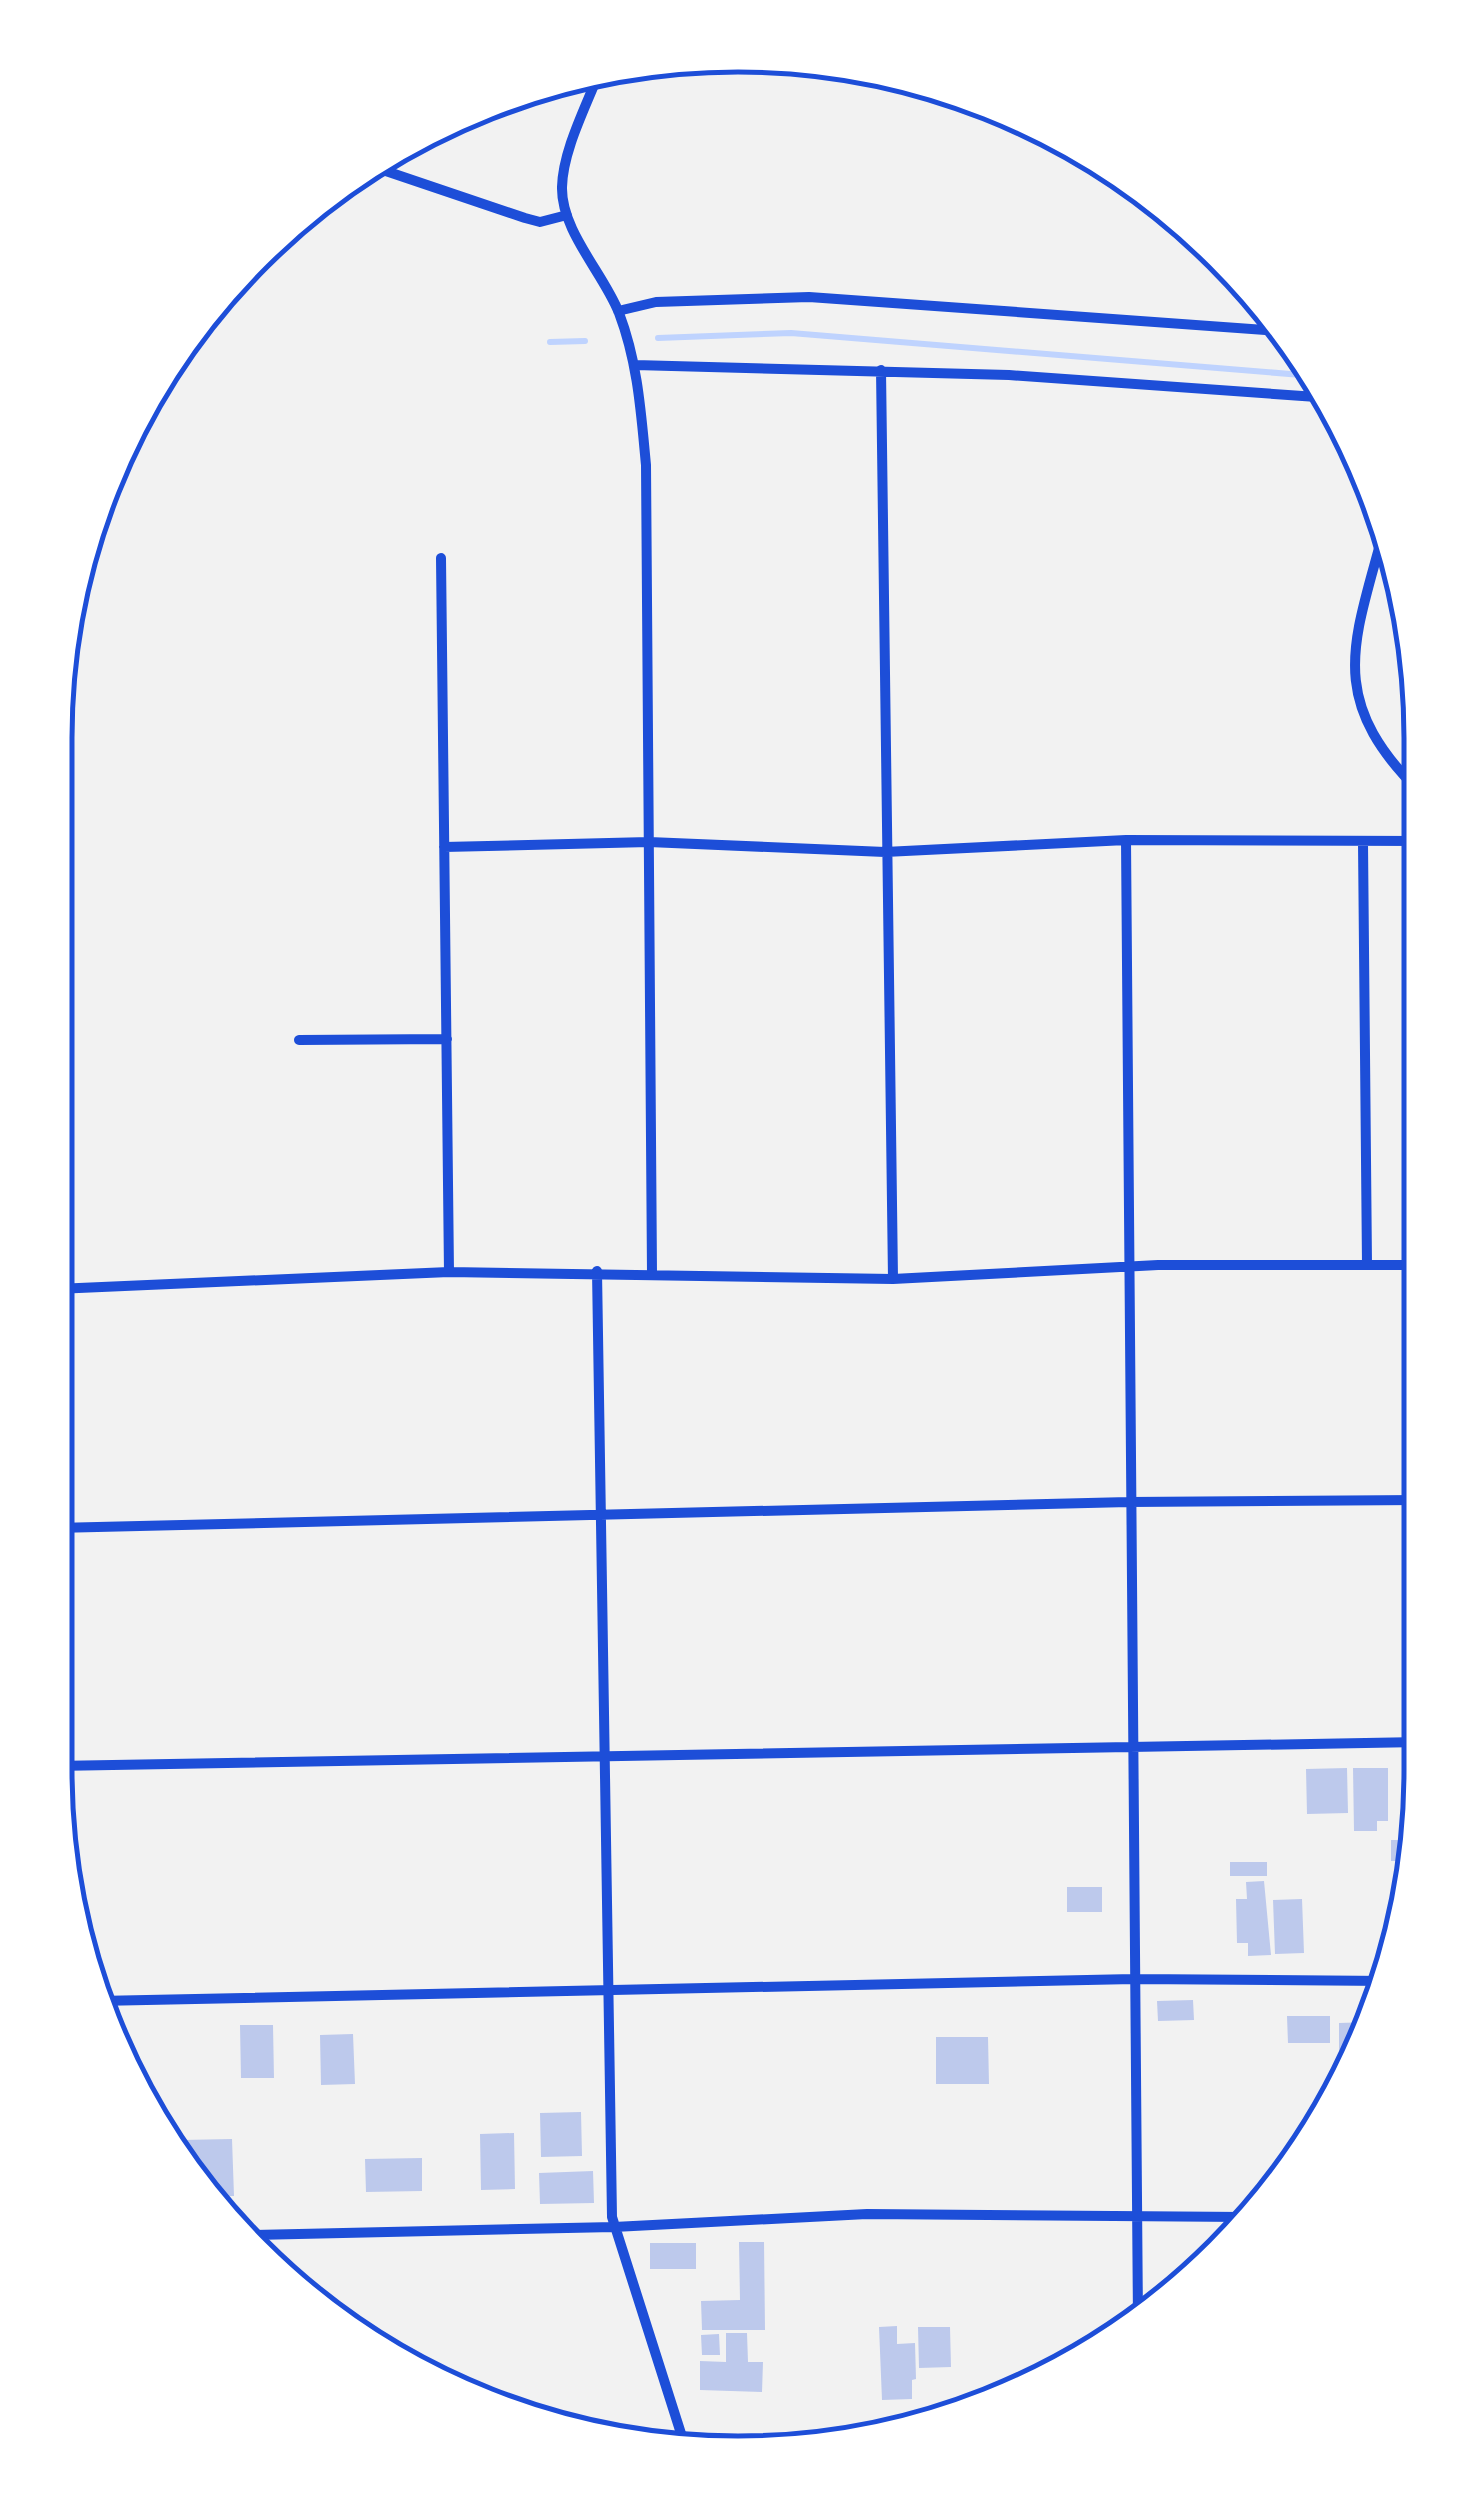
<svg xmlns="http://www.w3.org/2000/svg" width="1477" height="2508" font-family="'Open Sans',sans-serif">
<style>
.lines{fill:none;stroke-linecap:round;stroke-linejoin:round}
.stream{stroke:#bfd3fe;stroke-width:6}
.building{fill:#bdc9ec}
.minor{stroke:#1d4ed8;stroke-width:10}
.rim{fill:none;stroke:#1d4ed8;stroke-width:5}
</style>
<rect width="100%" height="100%" fill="#f2f2f2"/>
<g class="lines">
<path class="stream" d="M658,338L791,333L1314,376
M550,342L585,341"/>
</g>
<path class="building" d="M1347,1768L1348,1813L1307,1814L1306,1769Z
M1353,1768H1388V1821H1377V1831H1354Z
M1391,1840H1415L1411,1861H1391Z
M1230,1862H1267V1876H1230Z
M1264,1881L1271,1955L1248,1956V1943H1237L1236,1899H1247L1246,1882Z
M1067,1887H1102V1912H1067Z
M1302,1899L1304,1953L1275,1954L1273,1900Z
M1193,2000L1194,2020L1158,2021L1157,2001Z
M1287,2016H1330V2043H1288Z
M1370,2022L1348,2066H1339V2023Z
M240,2025H273L274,2078H241Z
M353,2034L355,2084L321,2085L320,2035Z
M936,2037H988L989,2084H936Z
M581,2112L582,2156L541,2157L540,2113Z
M514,2133L515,2189L481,2190L480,2134Z
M232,2139L234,2196L208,2197L196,2185L182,2158L181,2140Z
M422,2158V2191L366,2192L365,2159Z
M593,2171L594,2203L540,2204L539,2173Z
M739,2242H764L765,2330H702L701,2301L740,2300Z
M650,2243H696V2269H650Z
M897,2326V2344L915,2343L916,2379L912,2380V2399L882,2400L879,2327Z
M918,2327H950L951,2367L919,2368Z
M726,2333H747L748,2362H763L762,2392L700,2390V2361L726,2362Z
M719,2334L720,2355H702L701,2335Z"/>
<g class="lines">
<path class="minor" d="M600,70C587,105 563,149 562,187C561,231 604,274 619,313C638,363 641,413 646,465L652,1273
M942,89L1014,115
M368,165L525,218L540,222L567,215
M618,311L656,302L809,297L1280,331
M635,365L1009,375L1331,398
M881,370L893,1279
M1386,522C1356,639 1322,696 1420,792
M441,558L449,1272
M1126,840L1138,2321
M1363,843L1367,1265
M444,847L649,842L885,852L1126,840L1420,841
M299,1040L447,1039
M56,1056H69
M597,1271L612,2217L685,2446
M56,1289L449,1272L893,1279L1158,1265H1420
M55,1528L1129,1502L1420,1500
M55,1766L1420,1742
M98,2001L1134,1979L1387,1981
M249,2235L614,2227L867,2214L1244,2217"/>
</g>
<path d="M0 0H1477V2508H0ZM738 72H738A666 666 0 0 1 1404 738V1770A666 666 0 0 1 738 2436H738A666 666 0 0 1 72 1770V738A666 666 0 0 1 738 72Z" fill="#fff" fill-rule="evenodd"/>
<path class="rim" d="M738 72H738A666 666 0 0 1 1404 738V1770A666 666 0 0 1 738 2436H738A666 666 0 0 1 72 1770V738A666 666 0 0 1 738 72Z"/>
</svg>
